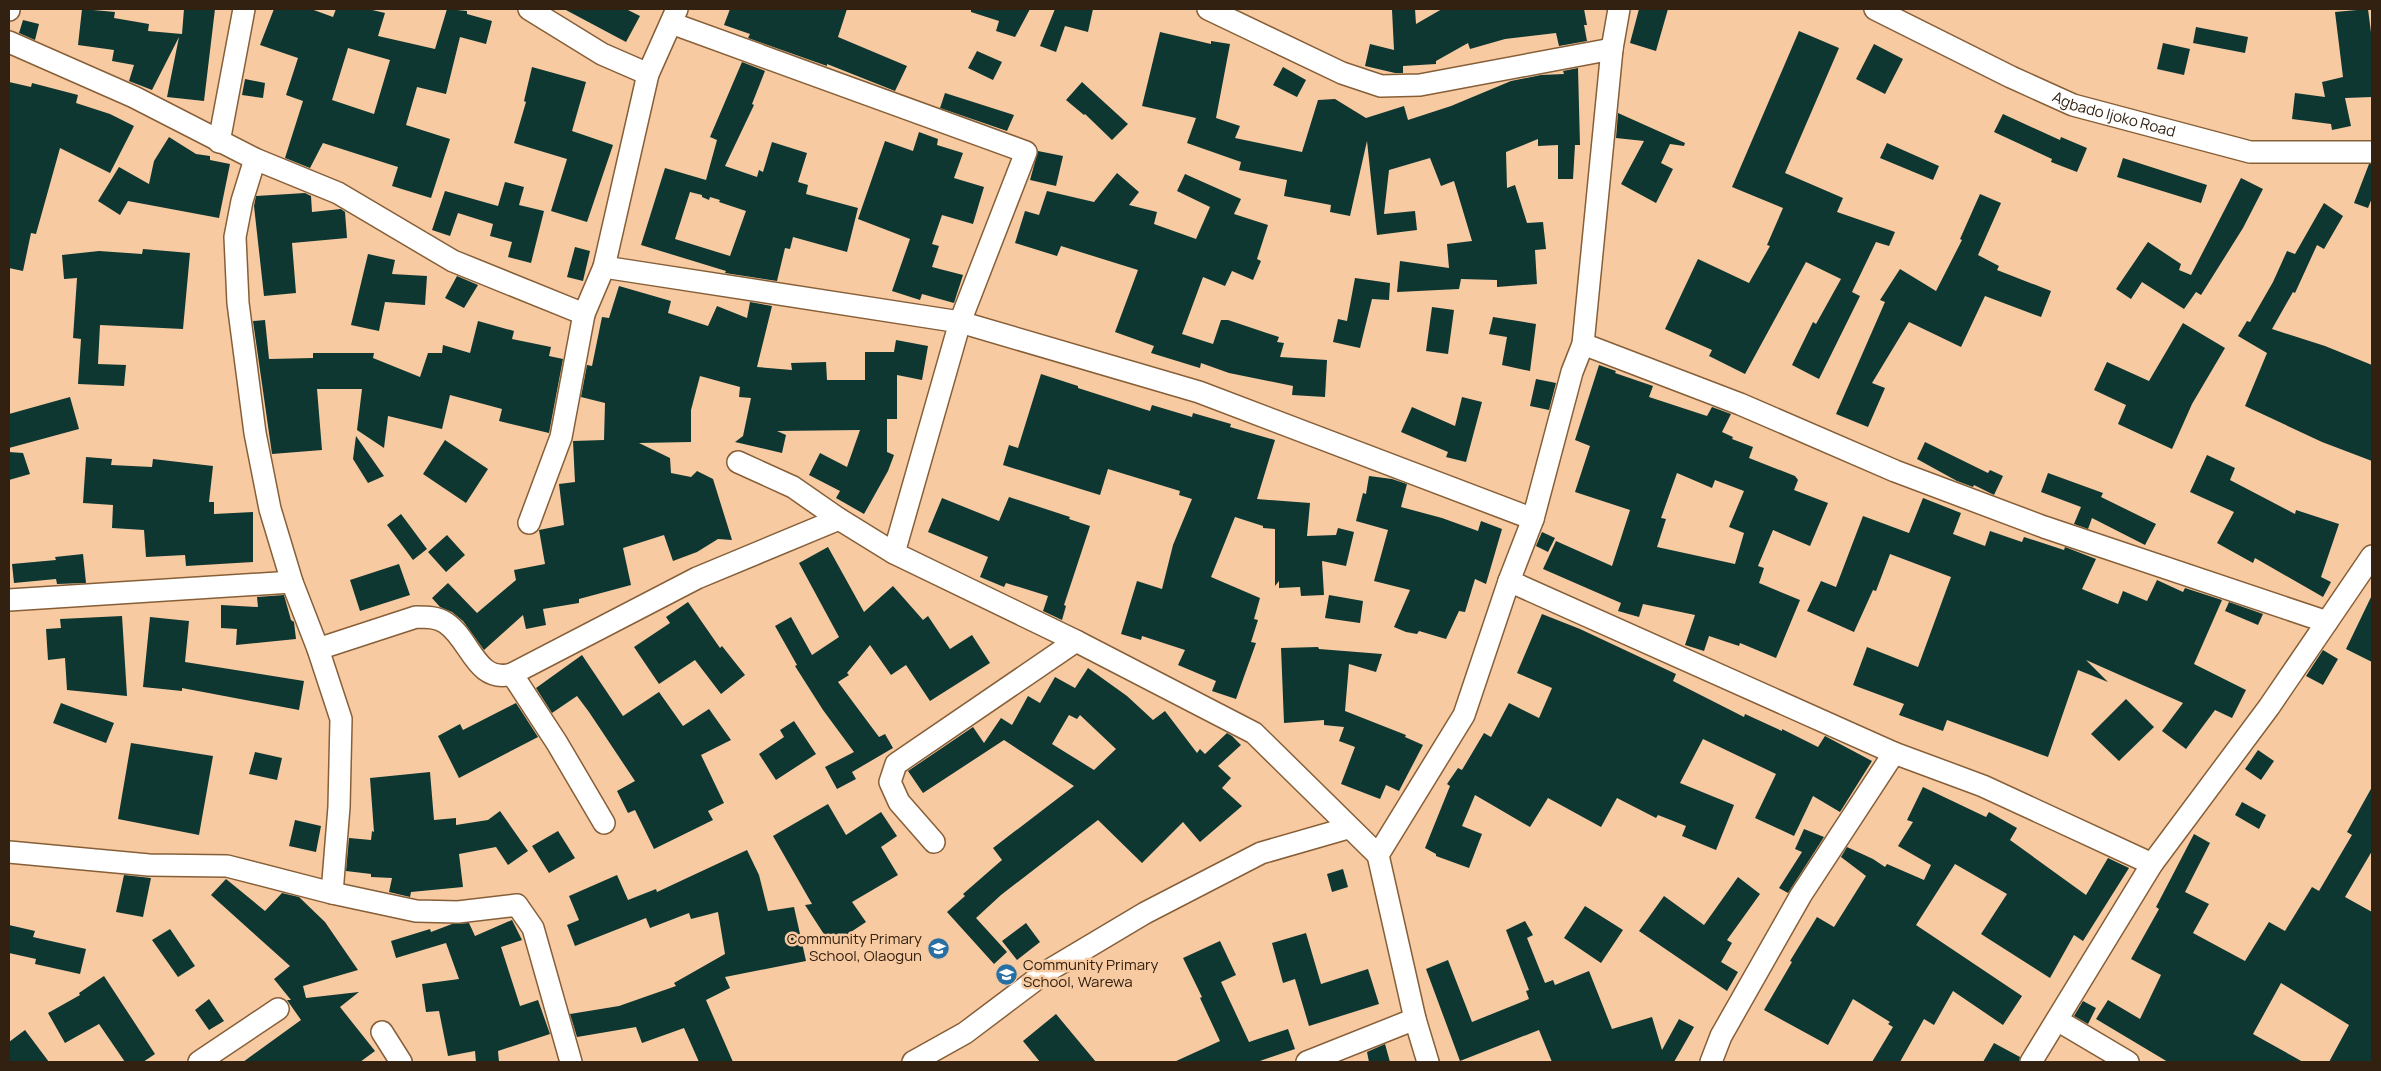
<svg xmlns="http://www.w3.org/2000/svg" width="2381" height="1071" font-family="Manrope,sans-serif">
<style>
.building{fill:#0e3732;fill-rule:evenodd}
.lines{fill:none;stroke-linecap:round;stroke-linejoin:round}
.minor-casing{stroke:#865f38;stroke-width:24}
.minor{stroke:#fff;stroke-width:21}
.labels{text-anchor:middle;stroke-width:5;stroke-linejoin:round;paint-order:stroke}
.street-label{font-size:15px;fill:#322111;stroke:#f8caa1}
.poi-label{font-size:15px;fill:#322111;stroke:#f8caa1;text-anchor:end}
</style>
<rect width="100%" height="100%" fill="#f8caa1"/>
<path class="building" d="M82,9L115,12L114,18L149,24L148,31L182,34L184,9H215L204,101L167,97L179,37L152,90L129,81L134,65L112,61L114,50L78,45Z
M274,9H311L333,17L336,9H368L385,13L378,36L435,49L447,9L467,11V14L492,21L486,44L460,37L446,94L417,87L406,125L450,139L431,198L392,186L398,167L323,143L310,168L285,158L303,101L286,95L298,58L260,45ZM348,48L390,60L374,114L332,100Z
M564,9H626L640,16L626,42Z
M730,9H847L838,37L907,66L895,91L827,64V66L748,38L750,34L724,25Z
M971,9H1030L1015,37L996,31L999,21L971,12Z
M1055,9H1093L1088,32L1065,26L1056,52L1040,46Z
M1415,9L1416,24L1442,9H1584L1587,25H1584L1587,41L1559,46L1556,33L1505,39L1470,49L1468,43L1436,61V64L1403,66V73H1395L1365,66L1370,44L1394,50L1392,10Z
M1639,9H1668L1656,51L1630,43Z
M2368,9L2372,40V97L2345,98L2351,126L2332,130L2331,124L2292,119L2295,93L2325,97L2322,82L2343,77L2335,12Z
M23,20L39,24L35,40L19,33Z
M2196,27L2248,37L2245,53L2193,43Z
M1799,31L1839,48L1785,173L1843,198L1837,212L1895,232L1889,246L1876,242L1852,292L1860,296L1819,379L1792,365L1813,322L1816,324L1841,279L1806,262L1745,374L1709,356L1712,350L1665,329L1698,259L1749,283L1770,246L1767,245L1783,208L1732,187Z
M1160,32L1211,44V41L1230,44L1216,118L1240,126L1235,138L1302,152L1318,100L1335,99L1366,118L1404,106L1408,120L1451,106L1511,81L1541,75L1564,74L1563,71L1578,68L1580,145H1575L1573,179H1558V145L1538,146V139L1506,152L1507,188L1515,185L1527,223L1543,222L1546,249L1535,250L1537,284L1497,287V280L1461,279L1459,289L1397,292L1400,261L1449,268L1447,244L1472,241L1454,181L1441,186L1430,158L1389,170L1384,214L1415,211L1417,230L1377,235L1367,141L1350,216L1330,212L1331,205L1284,196L1287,180L1239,170L1241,162L1187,143L1196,118L1142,106Z
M2163,43L2190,49L2184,75L2157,69Z
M1874,44L1903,59L1885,94L1856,79Z
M977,51L1002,62L993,80L968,68Z
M742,62L765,71L752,104L754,105L725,166L757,177L759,170L763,172L772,142L807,153L798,182L808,185L806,194L858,208L847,252L793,237L790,249L785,248L777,281L725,273L726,271L641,245L665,168L706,180L717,140L710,137ZM690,192L702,195V197L709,200L710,197L720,200L719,202L746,211L730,256L675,239Z
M532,67L586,82L572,131L613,145L587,222L551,211L567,159L514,143L526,102L524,101Z
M1283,67L1306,80L1297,97L1273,85Z
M245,79L265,83L263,98L242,95Z
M9,82L31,87L32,83L78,95L76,103L110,114L134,126L110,173L60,148L36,234L31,233L23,271L9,268Z
M1082,82L1128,124L1112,140L1085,114L1084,115L1066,100Z
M945,93L1014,115L1007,131L940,108Z
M1618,113L1685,143L1684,146L1670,144L1661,163L1673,169L1656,203L1621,184L1644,141L1616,138Z
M2003,114L2060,140L2061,137L2087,148L2077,172L2051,162L2052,159L1994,132Z
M919,132L938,139L937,145L963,153L954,178L984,187L973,224L942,215L932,244L939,246L932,267L963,275L954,303L922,294L920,300L892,291L910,239L858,219L885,141L913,151Z
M169,137L196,154L210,156V160L230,164L219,218L128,201L120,215L98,201L119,167L149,184L154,161Z
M1887,143L1939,166L1933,180L1880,158Z
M1038,151L1063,156L1056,186L1030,180Z
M2123,158L2207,185L2201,203L2117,177Z
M2369,164H2372V198L2368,208L2354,203Z
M1117,173L1139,192L1129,205L1157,212L1154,224L1196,239L1210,207L1177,191L1185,174L1241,199L1234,214L1268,225L1257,259L1261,261L1253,280L1232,271L1225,286L1203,277L1182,334L1213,344L1221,320H1228L1279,337L1277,342L1284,343L1280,357L1327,360L1325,397L1292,395L1293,386L1229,373L1201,363L1200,368L1151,353L1154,346L1115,332L1138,270L1061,246L1057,256L1015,243L1025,211L1039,215L1047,191L1094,202Z
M2241,178L2263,189L2243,228L2201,295L2196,292L2184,309L2142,282L2131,299L2116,289L2148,242L2181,264L2179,270L2191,275Z
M505,182L524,187L519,205L544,211L531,263L508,257L512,242L490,236L493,224L458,213L450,236L432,230L445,191L498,206Z
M305,193L311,196L312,212L341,209L345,212L347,238L292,243L296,293L264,296L254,206L256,196Z
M1980,194L2001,203L1978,255L1999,266L1997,270L2051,291L2041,317L1985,296L1961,347L1909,322L1872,383L1885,388L1868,427L1836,414L1885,302L1880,300L1900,269L1936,291L1962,240L1960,239Z
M2324,203L2343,216L2324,249L2317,245L2295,293L2293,292L2272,329L2325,346L2372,365V461L2322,442L2245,406L2267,353L2238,336L2247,321L2250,322L2273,282L2287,251L2295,254Z
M575,247L590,251L583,281L567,277Z
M143,249L190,253L183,329L100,325L98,364L126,365L124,386L78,384L81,339L73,338L77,278L64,279L62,255L99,251L142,254Z
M368,254L395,260L392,274L427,276L425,305L385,302L379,331L351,325Z
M457,276L478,285L464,308L445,298Z
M1355,278L1390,283L1389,300L1372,299L1360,348L1333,342L1338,319L1347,321Z
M619,286L671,301L668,313L708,326L717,306L747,318L750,302L772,306L757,367L792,370L791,363L826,362L827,380H865V352H894L896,340L928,346L922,380L897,375V419H887V452L894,455L888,471L864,514L836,498L840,491L809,475L820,453L847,467L860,430L777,431L786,435L782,453L735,442L743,436L751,398L739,397L740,387L700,376L691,410V442L639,443L670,458L671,473L691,477L697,471L713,479L732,540L718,539L697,552L673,561L664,535L623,548L631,585L579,599V603L543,609L546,625L526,629L523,615L484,650L463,621L452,612L440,607L432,598L448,583L477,613L516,580L514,570L545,564L539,530L564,525L559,484L575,482L573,441L604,440L605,403L581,397L587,365L592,366L602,317L609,318Z
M1432,307L1454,310L1448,354L1426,351Z
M1493,317L1536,324L1530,371L1502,365L1507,337L1489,334Z
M265,320L269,359L313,358V353H374L373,358L420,377L428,353H442L443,345L470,353L478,321L514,331L512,339L551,347L549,356L563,359L549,433L499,421L502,409L450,395L442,429L388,416L384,448L357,430L362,389H317L322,450L272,454L253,321Z
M2183,323L2225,348L2192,404L2172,449L2118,424L2126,405L2094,390L2107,362L2149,381Z
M1599,365L1616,371L1615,373L1653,386L1649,397L1707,416L1712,407L1731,414L1722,432L1733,437L1732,439L1753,447L1749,458L1795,476L1798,480L1794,490L1828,503L1810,546L1773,530L1758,566L1764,568L1759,583L1800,600L1776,658L1740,643L1739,646L1709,636L1704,651L1685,645L1695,615L1643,604L1639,617L1618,611L1621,603L1543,569L1556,541L1612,566L1630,510L1575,492L1590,446L1575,440ZM1677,473L1712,488L1715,480L1744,491L1729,527L1744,533L1735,564L1657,547L1666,519L1661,518Z
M1041,374L1078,386V388L1150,411L1152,405L1192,417L1193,413L1231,424L1230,427L1275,440L1257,499L1310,503L1307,536L1336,535L1338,528L1354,532L1346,566L1322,561L1324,595L1301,596L1300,587L1279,588V581L1275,586V529L1263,528V526L1235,517L1211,577L1260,598L1254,619L1258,620L1251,642L1256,643L1236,699L1212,691L1216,681L1178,665L1185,650L1142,636L1141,640L1121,634L1137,581L1162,589L1173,545L1192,499L1179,495L1180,491L1108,469L1100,495L1003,465L1009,445L1018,448Z
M1536,379L1556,383L1549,410L1530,406Z
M70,397L79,429L9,448V414Z
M1462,397L1482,402L1466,462L1446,457L1448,452L1401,432L1412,407L1455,426Z
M356,436L384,476L368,483L353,459Z
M445,440L488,469L466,503L423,474Z
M1925,442L1988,473L1990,470L2003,476L1994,495L1974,485L1973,487L1957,481L1917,459Z
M9,452L23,453L30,474L9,480Z
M2207,455L2235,468L2230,480L2295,514L2296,510L2339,524L2321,577L2331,582L2323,597L2255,558L2253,563L2217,543L2234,512L2190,492Z
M86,457L112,459L111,465L152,467L153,459L213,466L209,502H214V514L253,512V562L186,566L185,555L146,557L144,530L112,528L113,505L83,503Z
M2048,473L2103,493L2101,497L2156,524L2145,545L2092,518L2088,529L2074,524L2081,507L2041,492Z
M1369,476L1392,479L1407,484L1401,507L1442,518L1478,531L1481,521L1502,529L1486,584L1475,579L1465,612L1459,611L1446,639L1419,631L1417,634L1406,632L1394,627L1410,590L1374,581L1388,530L1356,521L1363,493L1366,494Z
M1009,497L1070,517L1069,519L1090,526L1064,605L1066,606L1062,620L1043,611L1048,596L1006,583L1004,587L980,577L988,557L928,532L942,498L999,521Z
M1923,498L1961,513L1953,534L1985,546L1990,531L2022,542L2024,537L2064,550L2065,547L2096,559L2082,589L2118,604L2123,591L2147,601L2157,580L2183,592L2185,588L2222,600L2194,664L2246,690L2232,718L2215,710L2186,749L2162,731L2183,703L2086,660L2108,682L2078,670L2048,757L1947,720L1943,731L1899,715L1904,704L1853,685L1867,647L1918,667L1951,577L1890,554L1876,591L1873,590L1854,632L1807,611L1821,581L1836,587L1863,516L1909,533Z
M401,514L427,549L413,560L387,525Z
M1542,532L1555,538L1548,552L1536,546Z
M447,535L465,555L446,572L428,552Z
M828,547L864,612L893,586L923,620L928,616L950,649L972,635L990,663L930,701L906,665L891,675L870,645L847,673L849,675L838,682L879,737L885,734L893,748L852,772L856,779L837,789L825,767L854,752L823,710L795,666L797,665L775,626L791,617L812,655L839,637L799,563Z
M83,554L86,583L57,584L56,579L14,583L12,564L56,560L55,557Z
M399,564L410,595L360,611L350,580Z
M284,595L291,620L294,622L296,639L236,645L237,629L221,628V605L258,607L257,597Z
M1329,595L1363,601L1360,623L1325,618Z
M2372,595V662L2346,649Z
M688,602L720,648L722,646L745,675L721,694L695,660L659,684L634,647L670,623L666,617Z
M2229,602L2263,614L2258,625L2225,611Z
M1542,614L1580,629L1676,674L1673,681L1744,717L1745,714L1782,731V729L1818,747L1825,736L1872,761L1840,812L1813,796L1794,836L1755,818L1776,774L1703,739L1680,783L1734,805L1716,850L1682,836L1686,826L1658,815L1656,818L1617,798L1601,827L1548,798L1530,827L1475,795L1462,826L1482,834L1469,868L1436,856V854L1425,848L1450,786L1447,784L1458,768L1462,770L1484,733L1491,737L1509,703L1539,718L1552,688L1517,673Z
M122,616L127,696L67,690L65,658L48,660L46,629L61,628L60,619Z
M150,617L189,621L185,662L304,681L299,710L182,688V691L143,687Z
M1318,647L1319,649L1382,654L1376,672L1349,664L1345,711L1406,735L1405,737L1423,745L1399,791L1386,785L1380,799L1341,784L1355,747L1339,741L1344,727L1324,725V720L1284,723L1281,648Z
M2323,650L2338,659L2323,685L2306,676Z
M582,655L623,716L659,692L683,726L709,709L731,740L701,755L724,803L708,811L713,820L654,849L635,810L628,813L617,791L635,781L589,712L577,696L552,713L536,688Z
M1088,668L1127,696L1153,720L1165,711L1197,753L1200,749L1205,754L1227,733L1232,736L1241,745L1218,766L1231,778L1222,788L1242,806L1200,842L1183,822L1142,863L1098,820L1001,895L976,918L1007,952L994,964L947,912L965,896L963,894L1002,860L993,848L1074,786L1004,740L923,793L908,771L973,727L984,743L1001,718L1012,725L1028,696L1040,703L1055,677L1075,688ZM1069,715L1077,719L1080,715L1116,749L1094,770L1052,744Z
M2126,699L2154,727L2119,761L2091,734Z
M61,703L114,723L106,743L53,723Z
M516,703L538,737L459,778L438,736L460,724L463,730Z
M794,721L816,754L776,780L759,754L784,737L780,730Z
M131,743L213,756L199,835L118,819Z
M2258,750L2274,761L2261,780L2245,769Z
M255,752L282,758L277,780L249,774Z
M430,772L434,820L456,818V825L488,820L500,811L528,851L508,865L496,847L459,854L463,887L411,892L410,897L389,892L392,878L371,877V874L346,871L349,838L371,840L372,831L374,832L370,778Z
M1923,787L1986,817L1989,812L2017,828L2010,840L2086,895L2108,858L2129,868L2083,941L2074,935L2050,978L1981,934L2007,894L1955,864L1916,925L2022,996L2003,1025L1953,991L1934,1025L1924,1019L1900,1062H1872L1893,1027L1888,1024L1890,1022L1853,999L1828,1045L1764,1010L1792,962L1790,961L1817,917L1834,927L1866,876L1841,857L1847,847L1873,859L1885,867L1887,864L1924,880L1931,865L1898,846L1913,822L1907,820Z
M2372,787V851L2345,897L2372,912V1062H2329L2349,1025L2281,983L2253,1034L2303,1062H2168L2096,1019L2108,1000L2140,1019L2161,975L2131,959L2159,909L2156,907L2194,834L2210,843L2185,892L2209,904L2193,933L2245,961L2269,922L2285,931L2312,887L2319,891L2352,835L2347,832Z
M2242,802L2266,815L2259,829L2235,815Z
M828,804L846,835L881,812L897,836L881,847L898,875L852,902L866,922L831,945L805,905L812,904L773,836Z
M295,820L321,826L316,852L289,846Z
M1804,829L1824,837L1788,893L1779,888L1802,852L1795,849Z
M558,831L575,858L549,873L532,846Z
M747,850L759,875L768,911L794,907L806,961L725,977L730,988L706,1000L733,1062H699L684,1028L642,1043L636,1027L577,1037L570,1014L619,1006L676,986L674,983L725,954L718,912L691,919L689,913L650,928L646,918L575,946L567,925L579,920L569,896L617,875L628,900L656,889L657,892Z
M1343,869L1348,887L1332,892L1327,874Z
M124,875L151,878L143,917L116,912Z
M1738,877L1760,894L1727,940L1732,943L1721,962L1738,972L1727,991L1639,931L1664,896L1704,925Z
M226,879L265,911L282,893L299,897L325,922L358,970L303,986L306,998L359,992L340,1007L375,1051L360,1062H243L301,1020L287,1000H291L274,979L290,966L211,895Z
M1585,906L1623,930L1601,963L1564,938Z
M512,920L522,940L501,947L520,1006L538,1000L550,1034L498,1051L499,1062H476L475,1051L448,1056L439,1011L426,1012L422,984L459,979L446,943L396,958L391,941L430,929L431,932L452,924L469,923L475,936Z
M1525,921L1533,935L1527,938L1545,983L1553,980L1555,985L1589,971L1612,1029L1652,1017L1662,1050L1679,1019L1694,1027L1674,1062H1552L1539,1030L1460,1061L1426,969L1448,960L1472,1022L1529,999L1526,991L1529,990L1506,930Z
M1026,923L1040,942L1017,960L1002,941Z
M9,925L35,931L33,937L86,949L80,974L35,964L36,959L9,953Z
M170,929L195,966L178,977L152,940Z
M1306,933L1321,984L1368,969L1379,1004L1309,1026L1295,979L1283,983L1272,943Z
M1220,941L1236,975L1221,982L1249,1042L1288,1029L1295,1049L1257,1062H1174L1220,1041L1200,998L1202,997L1183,958Z
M104,976L155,1054L143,1062H125L99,1024L65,1043L48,1013L80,995L79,993Z
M209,999L224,1021L209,1030L195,1010Z
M2083,1001L2096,1008L2088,1024L2074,1016Z
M1056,1014L1096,1062H1040L1023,1041Z
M25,1030L49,1062H9V1042Z
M1994,1043L2020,1057L2019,1062H1983Z
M1385,1044L1390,1062H1369L1367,1052Z"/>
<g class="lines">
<defs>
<g id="minor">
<path d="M529,9L602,54L648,74"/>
<path d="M1208,9L1342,73L1381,86L1420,85L1612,49"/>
<path id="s1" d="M1875,9L2011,77L2073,105L2250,152H2372"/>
<path d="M9,10V9"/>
<path d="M671,23L1026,152L960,322L894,553"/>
<path d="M9,42L134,97L255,159L338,193L453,261L584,314L604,267L960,322L1199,392L1533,519"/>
<path d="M219,142L244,9"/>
<path d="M255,159L242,201L235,237L238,303L255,433L270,509L292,582L318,649L341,719L339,807L332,893"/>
<path d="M604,267L648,74L677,9"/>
<path d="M1583,344L1740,404L1895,471L2044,527L2327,622"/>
<path d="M738,462L793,487L839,519L894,553L1076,641L1254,733L1378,855"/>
<path d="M529,523L561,437L584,314"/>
<path d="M1509,581L1894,753L1983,786L2152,864"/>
<path d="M9,600L292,582"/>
<path d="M318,649L416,617C427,617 437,617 446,623C471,640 476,684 512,674L697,578L839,519"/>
<path d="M512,674L557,743L604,823"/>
<path d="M934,842L899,802L890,782L896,764L1076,641"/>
<path d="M9,852L149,865L227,866L332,893L416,911L458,912L517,905L533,928L571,1062"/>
<path d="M2057,1020L2128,1062"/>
<path d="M382,1032L401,1062"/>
<path d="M199,1062L278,1009"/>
<path d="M913,1062L965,1033L1046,972L1145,913L1261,853L1348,828"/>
<path d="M1307,1062L1415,1019"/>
<path d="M1428,1062L1415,1019L1378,855L1464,715L1509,581L1533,519L1572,372L1583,344L1612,49L1619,9"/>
<path d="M1711,1062L1721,1036L1801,895L1894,753"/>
<path d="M2031,1062L2152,864L2269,707L2372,556"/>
</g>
</defs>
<use href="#minor" class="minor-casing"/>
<use href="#minor" class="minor"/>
</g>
<defs>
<symbol id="school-disc" viewBox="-11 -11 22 22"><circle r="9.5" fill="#2870a4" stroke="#f8caa1"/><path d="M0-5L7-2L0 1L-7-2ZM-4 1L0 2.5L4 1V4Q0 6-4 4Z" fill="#fff"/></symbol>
</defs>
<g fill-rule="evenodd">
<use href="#school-disc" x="926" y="936" width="25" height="25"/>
<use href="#school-disc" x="994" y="962" width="25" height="25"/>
</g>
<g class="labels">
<g class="street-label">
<text dy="5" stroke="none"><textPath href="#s1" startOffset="262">Agbado Ijoko Road</textPath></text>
</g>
<g class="poi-label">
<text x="922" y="944">Community Primary<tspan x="922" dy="17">School, Olaogun</tspan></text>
<text x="1023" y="970" text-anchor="start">Community Primary<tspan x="1023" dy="17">School, Warewa</tspan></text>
</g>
</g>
<rect width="2381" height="1071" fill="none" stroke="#322111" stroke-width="20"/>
</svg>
